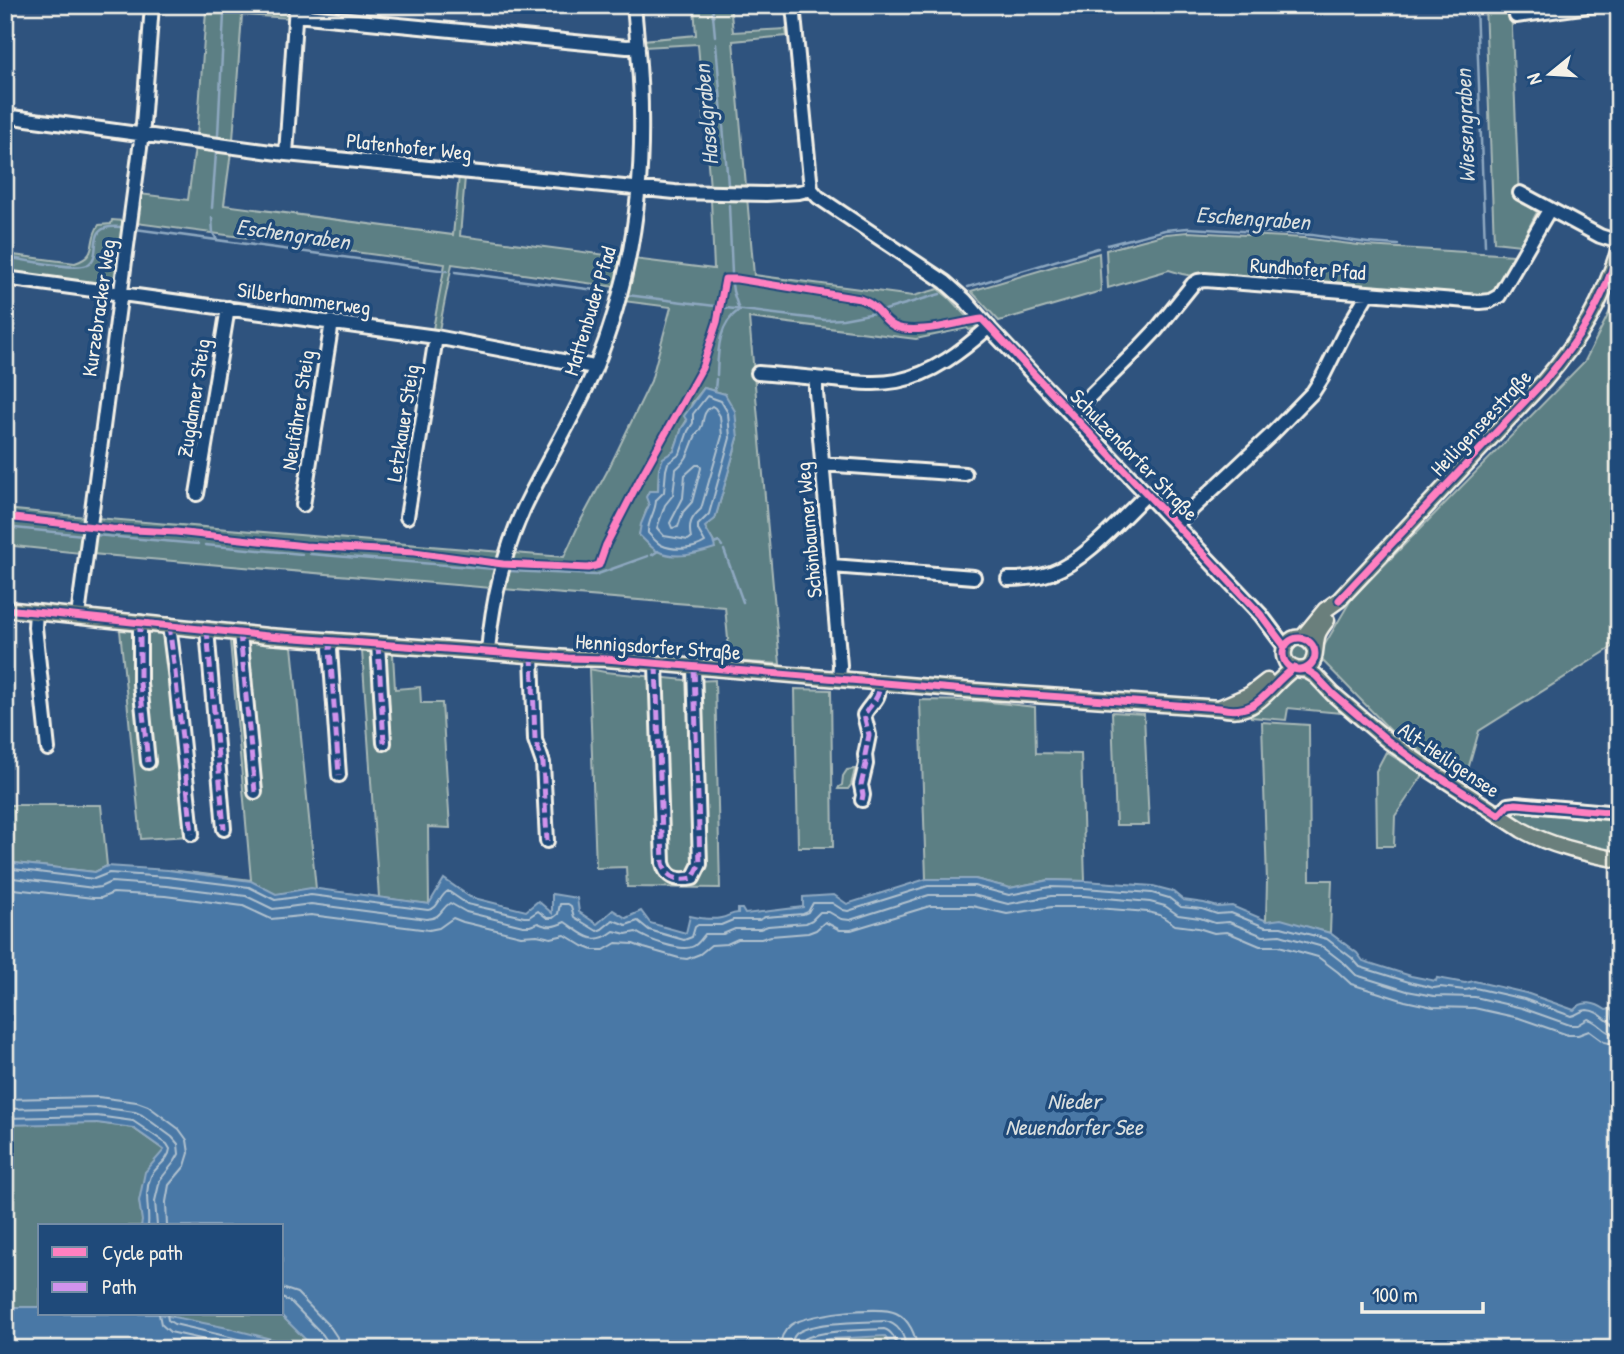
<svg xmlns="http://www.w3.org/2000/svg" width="1624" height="1354" font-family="'Patrick Hand',sans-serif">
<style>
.green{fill:#5c7f84;stroke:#a8b8b6;stroke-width:2;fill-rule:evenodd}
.water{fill:#4a78a6;stroke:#8ea8c0;stroke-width:2}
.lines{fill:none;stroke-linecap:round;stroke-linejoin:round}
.shore{stroke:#b0c1ce;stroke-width:2}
.stream{stroke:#8ea8c0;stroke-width:2.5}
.minor-casing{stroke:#f4f1e8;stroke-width:18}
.major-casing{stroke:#f4f1e8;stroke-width:19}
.minor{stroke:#1f4a7a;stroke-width:12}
.major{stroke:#6b7f7c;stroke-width:14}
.quiet{stroke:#d193ec;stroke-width:5;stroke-dasharray:10 5;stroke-linecap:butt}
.cycleway-casing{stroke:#1f4a7a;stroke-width:11}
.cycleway{stroke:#ff80c0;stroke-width:7}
.labels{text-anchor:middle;stroke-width:7;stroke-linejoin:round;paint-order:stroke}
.street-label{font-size:21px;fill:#f4f1e8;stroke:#1f4a7a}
.water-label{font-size:23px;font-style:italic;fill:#dadfde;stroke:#1f4a7a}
</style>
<rect width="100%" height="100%" fill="#2f537e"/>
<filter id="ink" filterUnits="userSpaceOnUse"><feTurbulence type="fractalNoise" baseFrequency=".0143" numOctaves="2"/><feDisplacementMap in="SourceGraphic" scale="14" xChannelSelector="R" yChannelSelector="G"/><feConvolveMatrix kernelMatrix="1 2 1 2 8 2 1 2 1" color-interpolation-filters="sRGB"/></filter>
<g filter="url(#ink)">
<path class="green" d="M158,5H243V8L291,12V18L242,15L233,140L197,136L206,11Z
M694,5H730L733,32L786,29L787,36L733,41L754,275L913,296L938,289L949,298L977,328L969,330L967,328L916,339L749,318L780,664L730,661L725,607L503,589L514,553L564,557L580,522L609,468L651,381L671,307L623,301L634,259L714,269L711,200L698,44L644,47L643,40L696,35ZM704,388L725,394L738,438L715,519L704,527L713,541L639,535L646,511L658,492L659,469L674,451L682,428L687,420L692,403Z
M1485,5H1511L1519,200L1537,212L1520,245L1494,242Z
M195,147L231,152L224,205L453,235L459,176L465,177L460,236L622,257L615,287L452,264L439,330L433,329L445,264L136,223L140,194L188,200Z
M112,220L124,221L116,282L110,287L5,273V254L75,263C100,255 87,241 99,225L111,224Z
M1188,232L1303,238L1366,246L1514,255L1518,257L1498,292L1486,298L1204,278L1182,274L1169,270L1108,288L1106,250L1166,234Z
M1099,253L1101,291L999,321L971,291Z
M1619,286V643L1479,731L1465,780L1395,735L1318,656L1352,598L1585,361L1611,309Z
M5,509L85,517L80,553L5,545Z
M97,518L501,552L491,588L92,554Z
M120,630L170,635L189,836L141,839Z
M230,640L292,646L316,889H311L308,903L170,870L251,880Z
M1291 654a8 8 0 1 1 16 0a8 8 0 1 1-16 0Z
M362,651L393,654L395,689L420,687L421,703H442L450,828L428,827L429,904L320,890L379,897Z
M589,669L605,672L695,681L715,680L720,888L627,887L626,867L596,868Z
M1296,678C1315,677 1329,701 1341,713L1288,708L1286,720L1251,717V716L1260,710L1290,680Z
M795,689L831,690L833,847H798Z
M920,700L981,701L1035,707L1036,753L1081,754L1085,881L1049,880L1010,888L975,879H926Z
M1112,712L1144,714L1149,825H1116Z
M1262,722L1309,725L1310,880H1332L1330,933L1307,927L1269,934L1266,920L1267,882Z
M1386,752L1423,775L1395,816L1394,846H1377L1376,771Z
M855,769L851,785L848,789H838L839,787L842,785L843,776L847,770Z
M5,805H101L107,866L95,872L5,862Z
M1509,810L1619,815V855L1552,839L1509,815Z
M26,1112L133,1128L164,1150L154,1226H40V1314H280L289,1323L363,1349H283L5,1316V1117Z
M880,1322L900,1349H721Z"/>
<path class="water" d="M704,388L725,394L735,411L738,438L715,519L705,527L713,541L715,548C696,554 676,560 657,551C650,547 645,540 639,535L641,524L649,505L646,497L649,491H658L659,469L663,458L674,451L682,428L687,421L684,416Z
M5,862L95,872L107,866L168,870L251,881L276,894L311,888L429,904L444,879L470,897L526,911L538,901L552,913V894L577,898L579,912L597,924L613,910L626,918L641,911L650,923L686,933L690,916C699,918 712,920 721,918C728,917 731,913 738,913V909H742L745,914L803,907V897L834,895L847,904L926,879H975L1010,888L1049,880L1085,881L1153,886L1172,891L1183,900L1204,903L1218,907L1232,906L1267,921L1281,919L1330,933L1357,953L1363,961L1411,976L1436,981L1437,978L1465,983L1474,981L1526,993L1574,1010C1583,999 1596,1003 1606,1010L1611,1009L1613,1018L1619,1020V1349H891L885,1336L830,1339L795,1349H315L280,1314H282V1226H141L142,1221L139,1201L145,1172L164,1150L133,1128L97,1123L5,1125Z
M5,1307H40V1314H159L228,1328L310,1349H5Z"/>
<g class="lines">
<path class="shore" d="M707,396L721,401L728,413L730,438L709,514L698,525V530L705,542C693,550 674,551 661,545C656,542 652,537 648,533C647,521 656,512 656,500L664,492L666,470L668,463L680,454L688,431L693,423V414Z
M712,406L715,408L720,416L722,436L701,509C691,518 688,524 691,538L688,540L664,536L657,528L665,505L673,495L676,469C691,456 688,451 696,435C699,430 700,431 702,425C704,416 704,411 712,406Z
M696,465H700L701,468L692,502L683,512L678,527L672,528L670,523L683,498L685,475Z
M5,868L94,879L109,873L167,877L249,887L275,900L311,895L428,910C439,909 439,896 448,891L467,904L524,917H529L538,911L547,918H553L558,914L560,904H568L571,906L574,917L597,931L602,929L613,920L626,925L638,921L649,930L684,940L692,937L695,927L698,925H721L733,920H759L765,917L803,914L808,912L813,903H832L843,910L848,911L928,886H974L1009,895L1050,887L1084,888L1152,893L1169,898L1181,907L1202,909L1217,914L1231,913L1265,927H1281L1327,939L1352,958L1360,967L1409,982L1434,988L1440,987L1465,990L1475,988L1524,999L1571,1016C1579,1015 1580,1010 1587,1010C1602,1011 1606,1024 1619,1026
M5,877L94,888L100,887L111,882L166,886L246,896L273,909L311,904L427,919C442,918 440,909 450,903L466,912L523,926H530L538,923C549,928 554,927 565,922C584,935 593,947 614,931L626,934L636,932C646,939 682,953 694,946C699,943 702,938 705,934H723L735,929H760L768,926L806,923L812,920L820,912H829L841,919L850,920L929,895H973L1008,904L1051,896H1084L1150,902L1165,906L1178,915L1200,918L1215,923L1229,922L1263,936L1280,935L1323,947L1345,964L1356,975L1407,991L1434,996L1475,997L1522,1008L1570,1025H1578L1588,1019C1602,1023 1603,1034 1619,1035
M5,888L93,898H101L113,893L165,896L243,906L271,919L311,915L429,930L439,928L453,918L463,922L521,936L537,935L551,938L565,935L583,946L593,950H604L616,943L633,944L644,948L679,958L687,959L700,954L711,945L727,944L738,939H761L771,936L808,933L816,930L825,922L840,930H851L930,906H972L1007,914L1052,907H1084L1148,912L1160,915L1175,925L1198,928L1214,933L1227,932L1260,946H1279L1318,957L1338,972L1351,984L1405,1001L1433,1007L1474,1008L1519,1018L1568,1035H1578L1589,1031L1604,1042L1619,1045
M5,1099L98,1097L137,1102L148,1106L179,1129L187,1140L189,1153L185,1166L169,1185L166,1202L167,1226
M5,1109L98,1107L135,1112L142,1115L172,1137L178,1144L179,1154L175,1161L160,1180L155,1201L157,1226
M5,1118L97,1116L133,1121L167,1144L170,1149C169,1161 156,1166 151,1176C143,1194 150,1210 148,1226
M282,1288L297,1293L331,1328L337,1337L338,1349
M282,1298L292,1303L323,1335L327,1341L328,1349
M159,1314L161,1324L170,1332L245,1349
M167,1314L168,1320L174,1324L281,1349
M780,1349C780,1339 783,1331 791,1325C805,1314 880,1305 896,1313C909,1319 916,1335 917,1349
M790,1349C791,1343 792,1338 796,1334C812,1321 864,1322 884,1321C898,1323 905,1335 906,1349
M799,1349C800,1344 799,1342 804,1339C820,1330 865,1330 884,1329C892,1331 897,1341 897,1349"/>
<path class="stream" d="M712,5L715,36
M1476,5L1485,246
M716,44L728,184
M218,135L224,14
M729,205L732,274
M212,208L216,153
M212,218L213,233L216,238
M135,229L447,271
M1107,245L1165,230L1188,228L1312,235L1368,243L1398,245
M5,257C20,259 76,271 87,265C106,255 81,223 121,227
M455,272L611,292
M968,287L1098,248
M627,295L715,306
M726,308L825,320L843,319L875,313
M885,310L940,294
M717,375C718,350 718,325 739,310L733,291L732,284
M715,390L716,379
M5,527L83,535
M95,535L198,544
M714,544L719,542L722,546
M205,545L302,554
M724,550L743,602
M310,554L495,569
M652,555L658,551
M510,571L595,575L648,556"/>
<defs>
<path id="minor" d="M793,5L811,189L818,197L945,282L965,300L991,330L1261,615L1285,647
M296,15L627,47L638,46
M1516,16L1596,5
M5,116L286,154L675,192L766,194L799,192L811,189
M286,154L296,5
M1520,193L1600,236L1619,242
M5,278L436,337L589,366L595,369
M758,373C783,375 808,377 833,380C854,382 876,385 897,381C933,374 962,351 989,327
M816,378V392L840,665L839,679
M1071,415L1138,349L1156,330L1193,284L1198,281L1205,280L1480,302L1490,301L1499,296L1549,210
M822,464L965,474
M197,494L228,308
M303,505L332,322
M407,517L436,337
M1176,524L1271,435L1313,392L1322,378L1344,334L1368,293
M832,566L974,577
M1008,579C1022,579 1037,578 1051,573C1085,561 1120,520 1147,494
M36,612L35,627L48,749
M78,616L143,125L152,5
M140,622V683L148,762
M169,625L175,672L192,834
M207,629L224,829
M240,633L255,792
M332,640L330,649L339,775
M378,644L384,743
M488,652C492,602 503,554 524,508C546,462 574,418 594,371C628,289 643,199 641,111C641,76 637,40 634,5
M532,655L535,740L543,763L547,841
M656,665L663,863C667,879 678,881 693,878L700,864L694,667
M862,800L863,795L861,785L866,764L865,755L869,735L864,715C873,700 879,701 880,682
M1499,815L1508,805L1516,804L1619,813"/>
<path id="major" d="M5,609L268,636L568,658L606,659L977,691L1220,708C1259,717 1266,688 1294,668
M1302,638L1325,610L1339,600L1544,381C1581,338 1602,304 1619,249
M1314,648C1309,638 1296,633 1288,643C1280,652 1284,666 1296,669C1320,674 1313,646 1318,634C1320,629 1324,624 1327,620
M1305,669L1316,676L1333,694L1387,740L1430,770L1522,830C1553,847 1585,853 1619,860
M1221,707L1249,695L1267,681"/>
</defs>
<use href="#minor" class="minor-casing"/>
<use href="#major" class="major-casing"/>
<use href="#minor" class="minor"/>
<use href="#major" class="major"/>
<path class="quiet" d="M140,622V683L148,762
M169,625L175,672L192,834
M207,629L224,829
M240,633L255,792
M332,640L330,649L339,775
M378,644L384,743
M532,655L535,740L543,763L547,841
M656,665L663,863C667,879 678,881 693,878L700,864L694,667
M862,800L863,795L861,785L866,764L865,755L869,735L864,715C873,700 879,701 880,682"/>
<defs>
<path id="cycleway" d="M5,517L112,529L176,532L305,546L414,552L503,564L588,568L599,565L606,545L640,479L702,368L717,322L725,279H737L860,299C865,301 870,303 874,307C881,313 885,322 894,326C915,336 958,322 982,319L1261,615L1285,647
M1339,600L1544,381C1581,338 1602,304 1619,249
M5,609L268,636L568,658L606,659L977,691L1220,708C1259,717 1266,688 1294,668
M1283 654a16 16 0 1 1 32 0a16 16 0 1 1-32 0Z
M1305,669L1316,676L1333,694L1387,740L1421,765L1499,815L1508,805L1516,804L1619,813"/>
</defs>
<use href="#cycleway" class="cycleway-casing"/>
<use href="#cycleway" class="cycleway"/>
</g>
</g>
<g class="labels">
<g class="street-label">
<text transform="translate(409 147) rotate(6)" y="7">Platenhofer Weg</text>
<text transform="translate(1308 269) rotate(4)" y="7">Rundhofer Pfad</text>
<text transform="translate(304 299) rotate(8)" y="7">Silberhammerweg</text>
<text transform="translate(99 308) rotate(-82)" y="7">Kurzebracker Weg</text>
<text transform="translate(590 311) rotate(-73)" y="7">Mattenbuder Pfad</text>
<text transform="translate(194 398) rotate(-81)" y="7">Zugdamer Steig</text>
<text transform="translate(298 410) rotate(-81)" y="7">Neufährer Steig</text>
<text transform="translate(403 423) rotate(-81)" y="7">Letzkauer Steig</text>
<text transform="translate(1481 423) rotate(-47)" y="7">Heiligenseestraße</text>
<text transform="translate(1134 455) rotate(46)" y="7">Schulzendorfer Straße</text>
<text transform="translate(809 530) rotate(-95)" y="7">Schönbaumer Weg</text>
<text transform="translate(658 647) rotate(4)" y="7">Hennigsdorfer Straße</text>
<text transform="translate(1449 760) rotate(34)" y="7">Alt-Heiligensee</text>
</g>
<g class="water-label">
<text transform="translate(706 115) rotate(-95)" y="8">Haselgraben</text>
<text transform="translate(1465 126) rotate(-92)" y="8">Wiesengraben</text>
<text transform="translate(1253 218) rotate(4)" y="8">Eschengraben</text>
<text transform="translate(293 234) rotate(8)" y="8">Eschengraben</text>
<text x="1074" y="1109">Nieder<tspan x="1074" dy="26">Neuendorfer See</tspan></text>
</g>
</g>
<rect width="1624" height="1354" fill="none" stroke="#1f4a7a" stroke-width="28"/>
<rect x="14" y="14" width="1596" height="1326" fill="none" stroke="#f4f1e8" stroke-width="2.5" filter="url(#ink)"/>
<rect x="38" y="1224" width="245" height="91" fill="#1f4a7a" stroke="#748da6" stroke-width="2"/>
<rect x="52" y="1247" width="35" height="10" fill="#ff80c0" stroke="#748da6" stroke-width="2"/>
<text x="102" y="1260" font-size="21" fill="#f4f1e8">Cycle path</text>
<rect x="52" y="1282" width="35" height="10" fill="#d193ec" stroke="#748da6" stroke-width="2"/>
<text x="102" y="1294" font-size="21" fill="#f4f1e8">Path</text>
<g transform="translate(1550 74) rotate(252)" stroke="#1f4a7a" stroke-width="5" paint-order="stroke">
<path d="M0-5L12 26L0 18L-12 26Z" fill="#f4f1e8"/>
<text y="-10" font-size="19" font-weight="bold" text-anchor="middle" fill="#f4f1e8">N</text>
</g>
<path d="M1362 1302v10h121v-10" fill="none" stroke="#f4f1e8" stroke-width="3.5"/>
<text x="1372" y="1302" font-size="21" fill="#f4f1e8" stroke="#1f4a7a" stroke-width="5" paint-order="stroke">100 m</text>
</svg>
